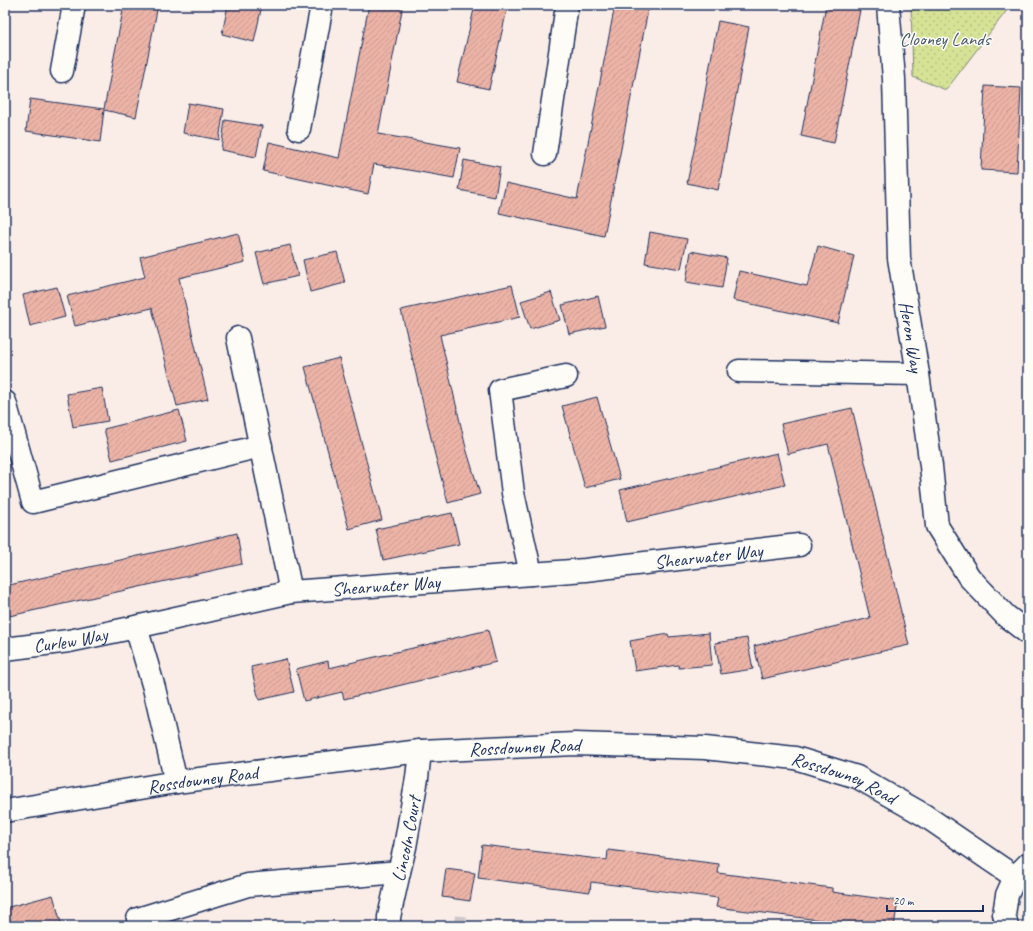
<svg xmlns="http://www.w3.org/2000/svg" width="1033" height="931" font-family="Caveat,sans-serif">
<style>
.park{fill:url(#park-dots);stroke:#78887a}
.building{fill:url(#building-hatch);stroke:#1b2f5e}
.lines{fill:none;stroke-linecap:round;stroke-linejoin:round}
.pedestrian-tunnel{stroke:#cdc7cc;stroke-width:19;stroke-dasharray:19 10;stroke-linecap:butt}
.minor-casing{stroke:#1b2f5e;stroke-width:25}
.secondary-casing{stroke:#1b2f5e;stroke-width:25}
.minor{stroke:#fdfcf7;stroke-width:22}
.secondary{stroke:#fdfcf7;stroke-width:22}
.labels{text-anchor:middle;stroke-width:3;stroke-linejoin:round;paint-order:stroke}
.park-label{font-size:19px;fill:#4a5c6c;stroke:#fdfcf7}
.street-label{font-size:19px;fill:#1b2f5e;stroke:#fdfcf7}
</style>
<defs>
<pattern id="park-dots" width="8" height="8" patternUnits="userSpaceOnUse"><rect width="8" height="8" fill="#d6e295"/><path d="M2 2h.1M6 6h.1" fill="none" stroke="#b7c283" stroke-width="1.8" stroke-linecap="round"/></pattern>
<pattern id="building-hatch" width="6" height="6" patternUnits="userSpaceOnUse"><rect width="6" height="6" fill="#ecb3a6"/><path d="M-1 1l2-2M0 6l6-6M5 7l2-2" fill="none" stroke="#ca9a91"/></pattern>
</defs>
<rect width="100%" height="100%" fill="#faede7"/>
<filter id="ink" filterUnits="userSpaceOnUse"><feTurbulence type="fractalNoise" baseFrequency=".025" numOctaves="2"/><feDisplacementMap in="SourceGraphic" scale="8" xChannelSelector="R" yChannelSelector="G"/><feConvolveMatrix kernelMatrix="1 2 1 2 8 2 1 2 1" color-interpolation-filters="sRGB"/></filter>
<g filter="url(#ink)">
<path class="park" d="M911,5H1011L946,90L913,77Z"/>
<path class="building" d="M124,5H158L136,117L104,110L100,142L26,131L30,99L104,109Z
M228,5H262L254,42L222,34Z
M369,5H403L378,134L460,148L454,178L374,164L368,194L263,171L269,142L339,158Z
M475,5H508L489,89L457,82Z
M615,5H649L604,236L499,213L506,183L577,199Z
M826,5H861L834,143L801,136Z
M718,21L749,27L718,190L687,183L698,131Z
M985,86L1021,88L1017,172L981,170Z
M188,103L224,109L219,140L183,133Z
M225,120L262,126L256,157L221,150Z
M464,160L500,167L495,197L459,190Z
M650,232L687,239L681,269L645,263Z
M238,233L245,262L179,278L208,399L177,406L152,308L75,326L67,296L145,277L140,257Z
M290,245L298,276L264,284L256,253Z
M818,246L854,256L838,323L733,300L739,271L807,286Z
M691,251L727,258L722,288L686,282Z
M337,252L345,283L310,292L303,260Z
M512,285L520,317L440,335L466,448L480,494L448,503L435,455L401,310Z
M57,287L65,317L30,326L23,295Z
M551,292L560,320L530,329L521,301Z
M598,296L605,326L569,334L562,305Z
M339,358L382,520L349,529L305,367Z
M102,388L108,421L73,427L67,394Z
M597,397L620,479L585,488L562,406Z
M852,408L909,645L762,679L754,646L870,618L828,444L788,454L781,424Z
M179,410L187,441L112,460L104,429Z
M777,453L785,485L627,522L620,490Z
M452,513L459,544L383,560L376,529Z
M237,533L242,564L5,617V586L187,545Z
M488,630L496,662L344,699L342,692L304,701L296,669L328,661L329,668Z
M709,633L712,665L679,668L678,665L635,671L630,641L668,634L669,637Z
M747,638L753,669L721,674L715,643Z
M286,659L294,692L259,700L251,667Z
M482,845L607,860L608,850L719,864L718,873L832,888V892L898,901L894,926H834L835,922L716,907L718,898L591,882L590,892L478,878Z
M446,869L475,873L470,901L442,897Z
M53,895L62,926H5V908Z"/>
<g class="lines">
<path class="pedestrian-tunnel" d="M454,925L466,926"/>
<defs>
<g id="minor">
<path id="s1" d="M888,5L894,79L899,258L918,374L931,466L937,526L969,577L1006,616L1028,633"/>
<path d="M62,71L74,5"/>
<path d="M299,129L322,5"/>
<path d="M545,154L567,5"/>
<path d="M238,338L291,592"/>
<path d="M739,371L918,374"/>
<path d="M5,402L33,502L261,446"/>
<path d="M531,574L513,493L500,390L566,376"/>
<path id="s2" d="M5,649L69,641L136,627"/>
<path id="s3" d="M176,782L154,688L136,627L291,592L585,570L799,545"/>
<path d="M138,919L248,885L399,872"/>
<path id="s4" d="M389,926V917L399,872L405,847L417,778L420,751"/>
</g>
<g id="secondary">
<path id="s5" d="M5,811L176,782L420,751L575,744L705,748L795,758L857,777L924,815L1015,877"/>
<path d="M1007,926L1004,914L1007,895L1015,877L1028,864"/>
</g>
</defs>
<use href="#minor" class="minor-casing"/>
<use href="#secondary" class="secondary-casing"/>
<use href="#minor" class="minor"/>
<use href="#secondary" class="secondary"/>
</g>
</g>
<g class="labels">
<g class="park-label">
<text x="945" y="45">Clooney Lands</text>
</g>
<g class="street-label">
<text dy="7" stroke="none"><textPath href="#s1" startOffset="333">Heron Way</textPath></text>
<text dy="7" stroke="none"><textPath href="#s3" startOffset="738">Shearwater Way</textPath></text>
<text dy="7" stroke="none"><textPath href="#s3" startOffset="414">Shearwater Way</textPath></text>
<text dy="7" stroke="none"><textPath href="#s2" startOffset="66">Curlew Way</textPath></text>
<text dy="7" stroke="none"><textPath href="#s5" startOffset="524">Rossdowney Road</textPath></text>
<text dy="7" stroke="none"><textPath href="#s5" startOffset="848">Rossdowney Road</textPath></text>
<text dy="7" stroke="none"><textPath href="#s5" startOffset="200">Rossdowney Road</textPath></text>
<text dy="7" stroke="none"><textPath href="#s4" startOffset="89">Lincoln Court</textPath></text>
</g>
</g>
<rect width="1033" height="931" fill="none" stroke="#fdfcf7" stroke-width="20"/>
<rect x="10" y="10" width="1013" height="911" fill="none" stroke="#1b2f5e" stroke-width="1.5" filter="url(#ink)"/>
<path d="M887 905v6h96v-6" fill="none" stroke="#1b2f5e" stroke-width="2"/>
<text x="893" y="905" font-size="12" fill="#1b2f5e" stroke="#fdfcf7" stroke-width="3" paint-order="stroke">20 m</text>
</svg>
